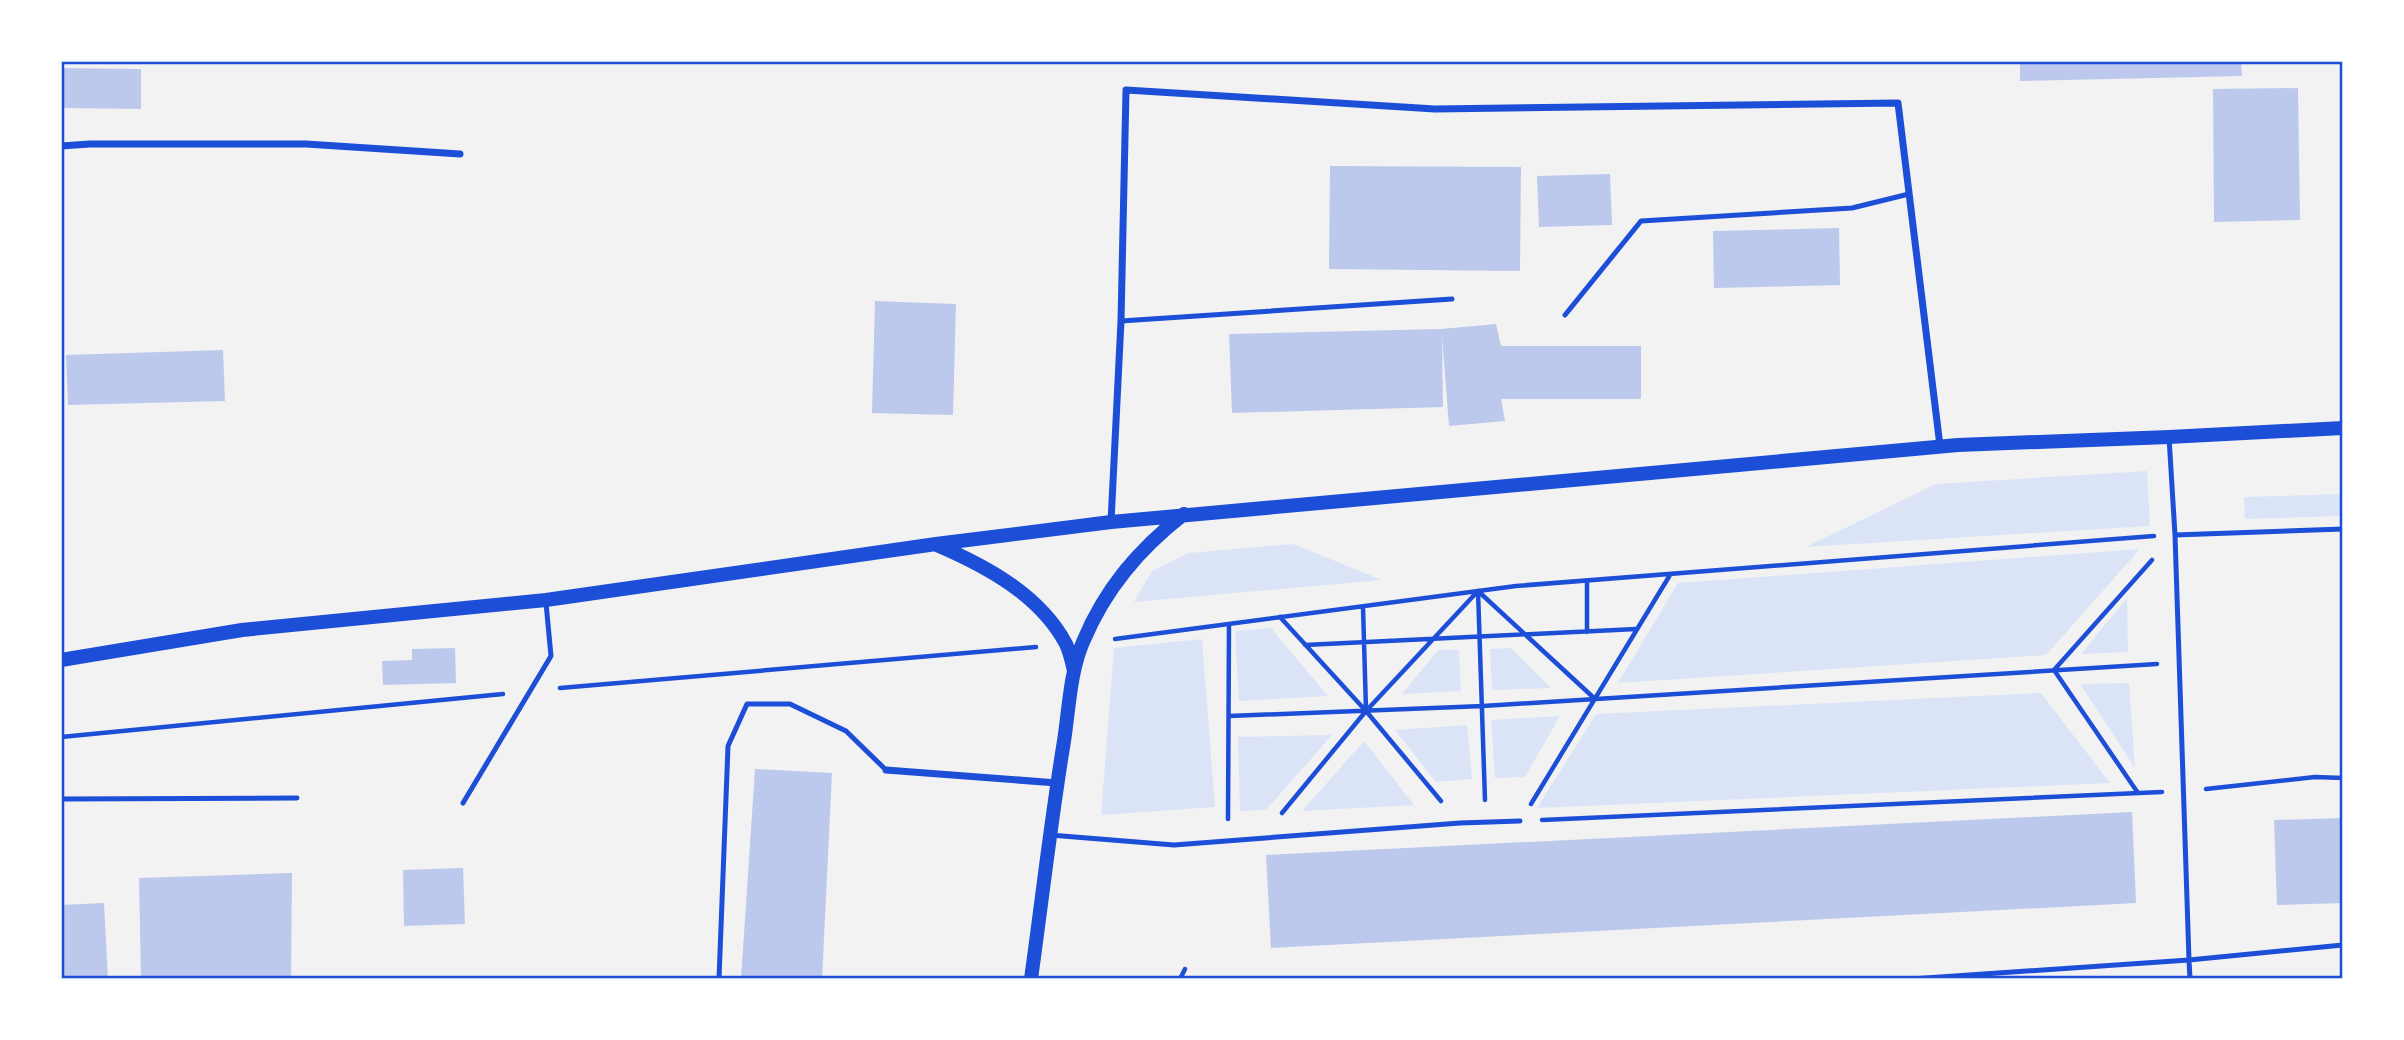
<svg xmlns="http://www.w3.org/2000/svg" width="2404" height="1040" font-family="Inter,sans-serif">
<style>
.green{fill:#dbe4f7}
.building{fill:#bdc9ec}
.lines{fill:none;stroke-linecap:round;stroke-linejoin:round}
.path{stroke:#1d4ed8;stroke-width:4.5}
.service{stroke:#1d4ed8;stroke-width:5}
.minor{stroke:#1d4ed8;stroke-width:7}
.secondary{stroke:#1d4ed8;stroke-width:14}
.neatline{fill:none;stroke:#1d4ed8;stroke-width:2.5}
</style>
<rect width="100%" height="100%" fill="#f2f2f2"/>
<path class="green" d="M2147,471L2150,526L1806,547L1936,484Z
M2343,494V516L2245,519L2244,497Z
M1293,544L1382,580L1134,602L1152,571L1189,553Z
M2140,549L2046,655L1618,683L1678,583Z
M2127,598L2128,652L2081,654Z
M1271,628L1328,696L1239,701L1235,631Z
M1202,639L1215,807L1101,815L1114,648Z
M1511,648L1551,688L1492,690L1490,649Z
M1438,650H1459L1461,691L1402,694Z
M2129,683L2135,768L2080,684Z
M2041,693L2110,783L1537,808L1596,714Z
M1560,716L1525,777L1495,778L1491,720Z
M1467,725L1472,779L1436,782L1395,730Z
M1332,735L1266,810L1240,811L1238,737Z
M1364,741L1414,805L1302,811Z"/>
<path class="building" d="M2020,61H2241L2242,76L2020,81Z
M61,68L141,69V109L61,108Z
M2298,88L2300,220L2214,222L2213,89Z
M1330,166L1521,167L1520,271L1329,269Z
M1610,174L1612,225L1539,227L1537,176Z
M1839,228L1840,285L1714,288L1713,231Z
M875,301L956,304L953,415L872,413Z
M1496,324L1501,346H1641V399H1501L1505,421L1449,426L1442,337L1443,407L1232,413L1229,334L1441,329Z
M223,350L225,401L68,405L66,355Z
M455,648L456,683L383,685L382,661L412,660V649Z
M755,769L832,773L822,979H741Z
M2132,812L2136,903L1271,948L1266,855Z
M2343,818V903L2277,905L2274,820Z
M463,868L465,924L404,926L403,870Z
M292,873L291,979H141L139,878Z
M104,903L108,979H61V905Z"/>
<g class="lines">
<path class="path" d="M1478,591L1594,698
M1363,607L1366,710
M1280,617L1366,711L1441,801
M1587,632V581
M1115,639L1516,586L2154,536
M1305,645L1636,629
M560,688L1036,647
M1229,716L1483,706L2157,664
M61,737L503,694
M2206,789L2315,777L2343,778
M2138,793L2054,670L2152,560
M1531,804L1670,575
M1282,813L1366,711L1478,591L1485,800
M1228,819L1229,624
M1542,820L2162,792
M1180,979L1185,969"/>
<path class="service" d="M1565,315L1641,221L1852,208L1909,194
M1121,321L1452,299
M2169,437L2175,535L2343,529
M61,799L297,798
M463,803L551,656L546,603
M1050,835L1174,845L1460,823L1520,821
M719,979L728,746L747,704H790L846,731L886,770
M1911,979L2189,960L2175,535
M2190,979L2189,960L2343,945"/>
<path class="minor" d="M61,146L90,144H306L460,154
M1111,522L1121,321L1126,90L1435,109L1898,103L1940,446
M886,770L1057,783"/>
<path class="secondary" d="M937,545C986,566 1040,595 1066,644C1070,652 1072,662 1074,671
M61,660L242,630L546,600L936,544L1111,522L1958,445L2169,437L2343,428
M1031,979C1042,900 1051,820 1064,741C1069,709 1070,672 1083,642C1105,589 1139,549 1184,514"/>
</g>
<rect width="2404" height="1040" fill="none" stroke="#ffffff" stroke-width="126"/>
<rect x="63" y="63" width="2278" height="914" class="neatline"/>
</svg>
